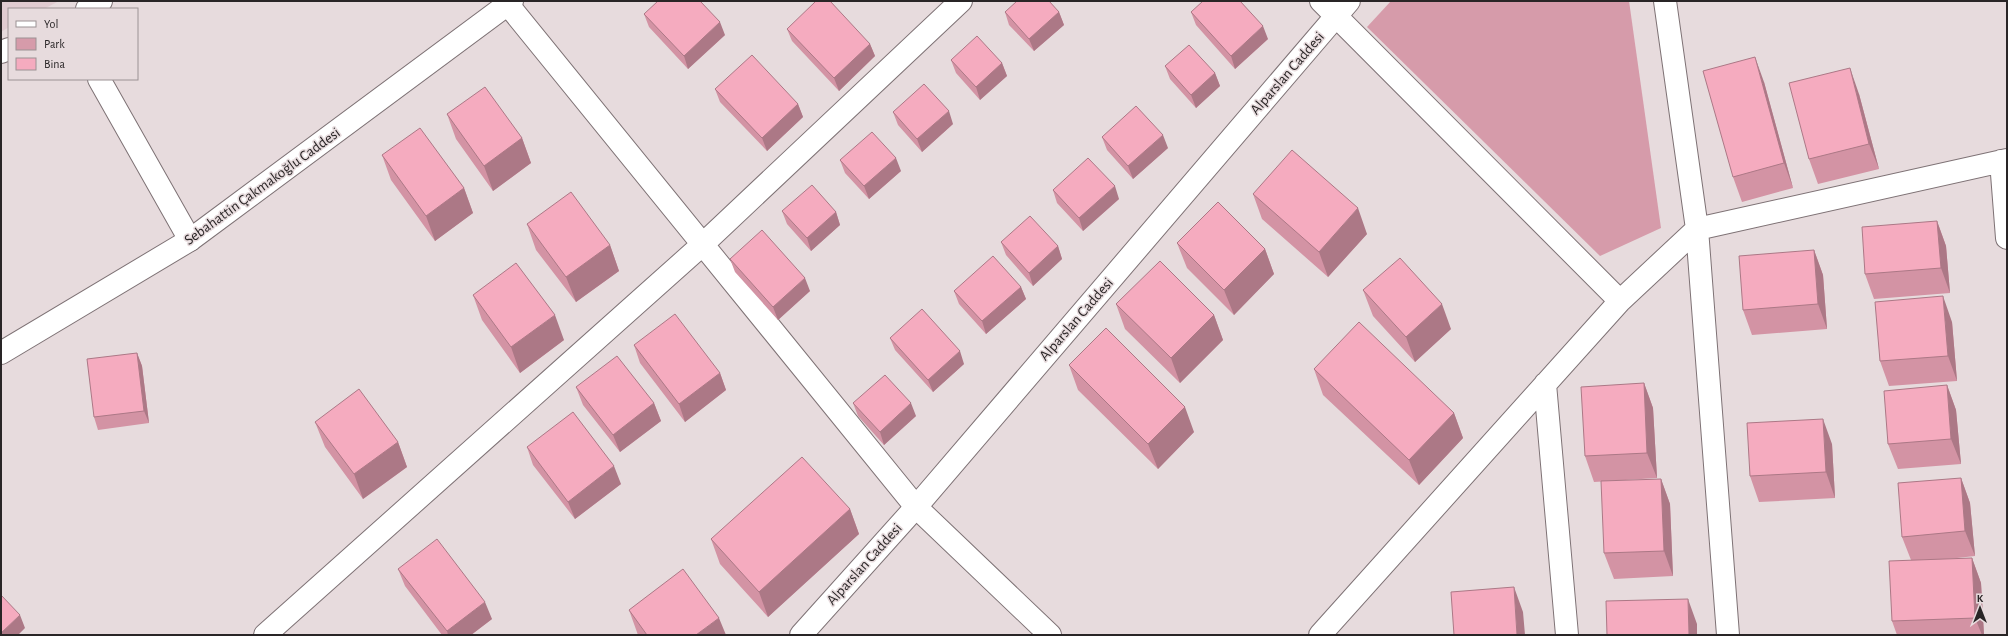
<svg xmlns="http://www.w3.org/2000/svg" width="2008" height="636" font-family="'Alegreya Sans',sans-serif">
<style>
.built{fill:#e0cbd0}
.green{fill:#d69baa}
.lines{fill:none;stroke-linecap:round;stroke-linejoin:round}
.street-casing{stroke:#7e7275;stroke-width:24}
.secondary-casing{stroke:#7e7275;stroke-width:24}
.street{stroke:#fff;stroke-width:22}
.secondary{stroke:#fff;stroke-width:22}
.wall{fill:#d393a4}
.shaded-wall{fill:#ac7886}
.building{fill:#f5abbf;stroke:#ac7886}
.labels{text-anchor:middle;stroke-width:3;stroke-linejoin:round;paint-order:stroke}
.street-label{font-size:15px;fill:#292526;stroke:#e7dbdd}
</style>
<rect width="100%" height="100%" fill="#e7dbdd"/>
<path class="built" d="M1,1H59L44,9H9V27L1,32Z"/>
<path class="green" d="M1391,1H1629L1661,228L1600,256L1367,27Z"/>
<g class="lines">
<defs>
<path id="street" d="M505,1L916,507L1050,635
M1321,1L1620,301
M1665,1L1697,229L1728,635
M87,9L101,1
M1,52L9,49
M99,79L190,240
M2001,161L2007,238
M1545,384L1567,635
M265,635L702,245L961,1
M1320,635L1620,301L1697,229L2007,160"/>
<path id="secondary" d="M1,353L190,240L512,1
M801,635L916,507L1349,1"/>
</defs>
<use href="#street" class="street-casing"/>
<use href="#secondary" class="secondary-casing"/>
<use href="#street" class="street"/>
<use href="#secondary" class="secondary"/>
</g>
<path class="wall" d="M1005,12H1059L1064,25L1034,51L1009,25Z
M1191,12L1268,39L1235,69L1196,25Z
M644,14L725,35L688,69L649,27Z
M787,29L870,44L875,56L839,91L792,41Z
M951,60L1002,63L1007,76L980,100L956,73Z
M1165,66L1215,73L1220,86L1196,108L1170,79Z
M1764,82L1793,188L1742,202L1733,177Z
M715,89L798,104L803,117L767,151L720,102Z
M1859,94L1879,169L1818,184L1809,159Z
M893,112L953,124L922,152L898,125Z
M447,114L522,138L531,163L493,191L456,139Z
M1102,137L1168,148L1133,179L1107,150Z
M382,155L464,188L473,213L435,241L391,180Z
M840,160L901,171L869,199L845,173Z
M1053,190L1119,199L1083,231L1057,203Z
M1253,194L1367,234L1328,277L1262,219Z
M782,211L836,212L840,225L811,251L787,224Z
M1937,221L1946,246L1950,293L1874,299L1865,274Z
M527,224L610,245L619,271L576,302L536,250Z
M1001,242L1058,246L1062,259L1033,286L1006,255Z
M1177,243L1265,249L1274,274L1234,315L1187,268Z
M1814,250L1823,275L1827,329L1752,335L1743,310Z
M730,259L810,291L778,320L735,272Z
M1021,287L1026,299L986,334L959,304L954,291Z
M1363,290L1451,329L1415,362L1373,316Z
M473,295L564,340L520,373L482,320Z
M1116,304L1214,315L1223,340L1180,383L1125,329Z
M1952,322L1957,381L1889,386L1880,361Z
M890,338L964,364L933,392L895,350Z
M634,345L720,373L726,390L685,422L640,363Z
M137,353L142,366L149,423L98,430L94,417Z
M1069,365L1194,432L1158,469L1078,390Z
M1314,369L1454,413L1463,438L1419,485L1323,395Z
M1644,383L1653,408L1657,478L1594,482L1585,456Z
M1947,385L1956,410L1961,464L1898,469L1888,444Z
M576,387L654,403L661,421L620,452L583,405Z
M853,403L916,416L884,445L858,416Z
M315,422L398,442L407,467L363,499L325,447Z
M1832,444L1835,498L1759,502L1750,476Z
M527,447L621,484L575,519L533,465Z
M1961,478L1970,503L1975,556L1948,559L1972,558L1981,583L1984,635H1897L1892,621L1911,560L1902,537Z
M1661,479L1670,504L1673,576L1614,579L1604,553Z
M850,509L859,534L768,617L720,564L711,539Z
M398,569L492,619L471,635H442L405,586Z
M629,610L726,635H638Z"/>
<path class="shaded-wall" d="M1059,12L1064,25L1034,51L1029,39Z
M720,22L725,35L688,69L684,56Z
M1263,26L1268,39L1235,69L1231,56Z
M870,44L875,56L839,91L834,78Z
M1755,57L1764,82L1793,188L1784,163Z
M1002,63L1007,76L980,100L976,87Z
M1850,68L1859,94L1879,169L1869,144Z
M1215,73L1220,86L1196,108L1191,95Z
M798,104L803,117L767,151L762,138Z
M949,111L953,124L922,152L917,139Z
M1163,135L1168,148L1133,179L1128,166Z
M522,138L531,163L493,191L484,166Z
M896,158L901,171L869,199L864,186Z
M1115,186L1119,199L1083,231L1079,218Z
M464,188L473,213L435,241L426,216Z
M1358,208L1367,234L1328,277L1319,252Z
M836,212L840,225L811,251L807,238Z
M1937,221L1946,246L1950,293L1941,268Z
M610,245L619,271L576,302L566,277Z
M1058,246L1062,259L1033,286L1029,273Z
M1265,249L1274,274L1234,315L1224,290Z
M1814,250L1823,275L1827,329L1818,304Z
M805,278L810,291L778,320L773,307Z
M1021,287L1026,299L986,334L982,321Z
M1943,296L1952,322L1957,381L1948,356Z
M1442,304L1451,329L1415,362L1406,337Z
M555,315L564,340L520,373L511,347Z
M1214,315L1223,340L1180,383L1171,358Z
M960,351L964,364L933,392L928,380Z
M137,353L142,366L149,423L144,411Z
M720,373L726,390L685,422L679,404Z
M1644,383L1653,408L1657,478L1647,453Z
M1947,385L1956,410L1961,464L1951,439Z
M654,403L661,421L620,452L613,435Z
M911,403L916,416L884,445L880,432Z
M1185,407L1194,432L1158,469L1148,444Z
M1454,413L1463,438L1419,485L1409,460Z
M1823,419L1832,444L1835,498L1826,472Z
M398,442L407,467L363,499L354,474Z
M614,466L621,484L575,519L568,502Z
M1961,478L1970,503L1975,556L1965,531Z
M1661,479L1670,504L1673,576L1664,551Z
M850,509L859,534L768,617L759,592Z
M1972,558L1981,583L1984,635H1982L1975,618Z
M1514,587L1523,612L1525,635H1517Z
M1688,599L1697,624V635H1689Z
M485,602L492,619L471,635H448L447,631Z
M20,615L25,628L18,635H1V633Z
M719,618L726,635H696Z"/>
<path class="building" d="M658,1H700L720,22L684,56L644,14Z
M816,1H830L870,44L834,78L787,29Z
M1017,1H1049L1059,12L1029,39L1005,12Z
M1203,1H1240L1263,26L1231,56L1191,12Z
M977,36L1002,63L976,87L951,60Z
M1189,45L1215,73L1191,95L1165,66Z
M752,55L798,104L762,138L715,89Z
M1755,57L1784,163L1733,177L1703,71Z
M1850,68L1869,144L1809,159L1789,83Z
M924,84L949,111L917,139L893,112Z
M485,87L522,138L484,166L447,114Z
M1136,106L1163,135L1128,166L1102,137Z
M420,128L464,188L426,216L382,155Z
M872,132L896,158L864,186L840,160Z
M1292,150L1358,208L1319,252L1253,194Z
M1088,158L1115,186L1079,218L1053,190Z
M812,185L836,212L807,238L782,211Z
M571,192L610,245L566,277L527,224Z
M1218,202L1265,249L1224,290L1177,243Z
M1030,216L1058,246L1029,273L1001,242Z
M1937,221L1941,268L1865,274L1862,227Z
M762,230L805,278L773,307L730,259Z
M1814,250L1818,304L1743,310L1739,256Z
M993,256L1021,287L982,321L954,291Z
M1400,258L1442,304L1406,337L1363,290Z
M1160,261L1214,315L1171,358L1116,304Z
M516,263L555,315L511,347L473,295Z
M1943,296L1948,356L1880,361L1875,302Z
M922,309L960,351L928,380L890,338Z
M675,314L720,373L679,404L634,345Z
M1359,322L1454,413L1409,460L1314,369Z
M1106,328L1185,407L1148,444L1069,365Z
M137,353L144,411L94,417L87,359Z
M617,356L654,403L613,435L576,387Z
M885,375L911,403L880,432L853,403Z
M1644,383L1647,453L1585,456L1581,387Z
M1947,385L1951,439L1888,444L1884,391Z
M359,389L398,442L354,474L315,422Z
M573,412L614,466L568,502L527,447Z
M1823,419L1826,472L1750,476L1747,423Z
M802,457L850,509L759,592L711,539Z
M1961,478L1965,531L1902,537L1898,483Z
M1661,479L1664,551L1604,553L1601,481Z
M437,539L485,602L447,631L398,569Z
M1972,558L1975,618L1892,621L1889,561Z
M683,569L719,618L696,635H647L629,610Z
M1514,587L1517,635H1454L1451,592Z
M1,595L20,615L1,633Z
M1688,599L1689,635H1607L1606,601Z"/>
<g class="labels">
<g class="street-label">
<text transform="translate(1287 73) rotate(-49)" y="5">Alparslan Caddesi</text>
<text transform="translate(262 186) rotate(-36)" y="5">Sebahattin Çakmakoğlu Caddesi</text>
<text transform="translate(1076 319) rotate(-49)" y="5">Alparslan Caddesi</text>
<text transform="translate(864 564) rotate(-48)" y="5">Alparslan Caddesi</text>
</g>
</g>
<rect width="2008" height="636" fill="none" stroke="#292526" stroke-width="4"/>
<rect x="8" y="8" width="130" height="72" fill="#e7dbdd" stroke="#9b9294"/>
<rect x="16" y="21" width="20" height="6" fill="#ffffff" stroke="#9b9294"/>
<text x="44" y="28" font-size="12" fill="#292526">Yol</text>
<rect x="16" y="38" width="20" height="12" fill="#d69baa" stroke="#9b9294"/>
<text x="44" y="48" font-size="12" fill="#292526">Park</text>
<rect x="16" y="58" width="20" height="12" fill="#f5abbf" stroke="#9b9294"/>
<text x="44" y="68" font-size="12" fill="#292526">Bina</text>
<g transform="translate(1980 608)" stroke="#e7dbdd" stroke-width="3" paint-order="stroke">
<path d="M0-3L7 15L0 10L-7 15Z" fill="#292526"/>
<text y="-6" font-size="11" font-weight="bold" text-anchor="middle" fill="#292526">K</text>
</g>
</svg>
